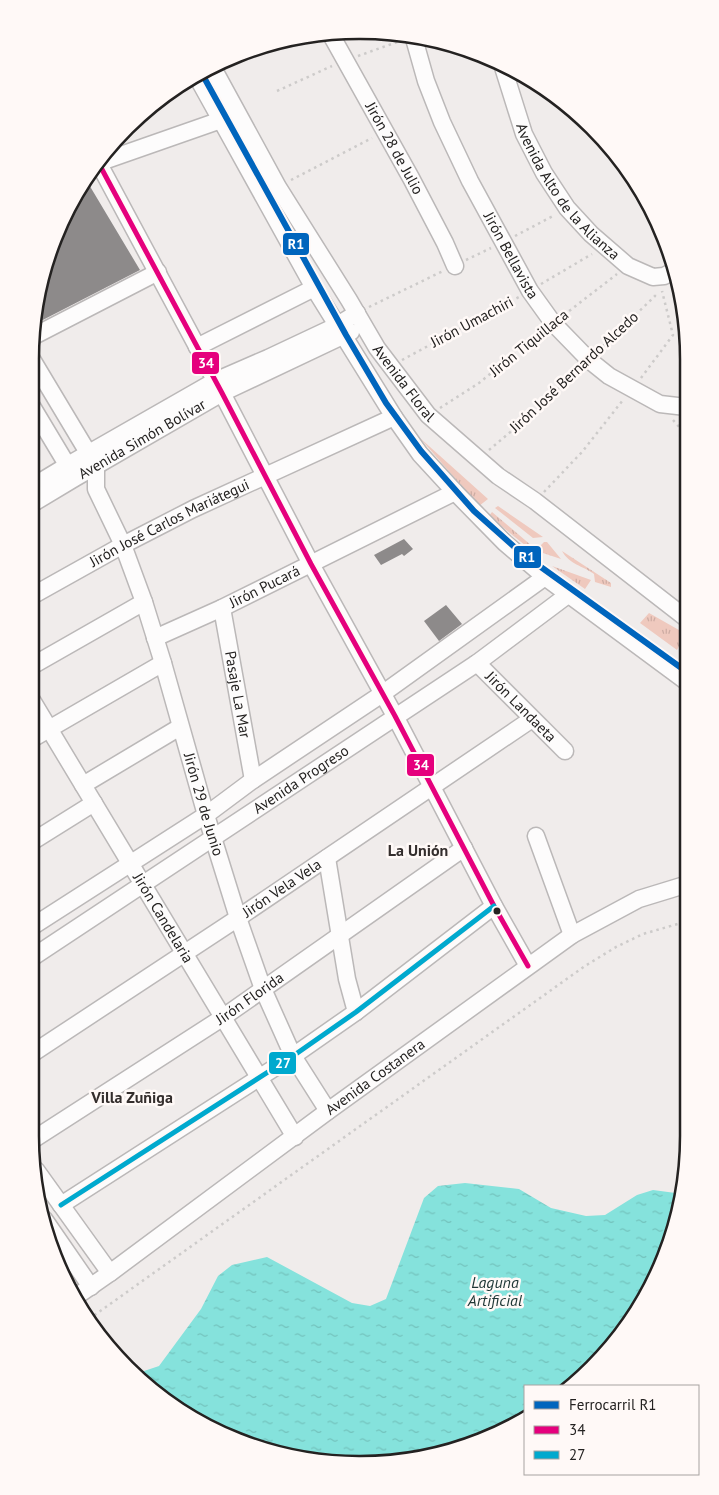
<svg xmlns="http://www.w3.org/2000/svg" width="719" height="1495" font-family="'PT Sans',sans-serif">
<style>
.grass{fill:url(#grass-tufts)}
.water{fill:url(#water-ripples)}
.building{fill:#8d8a8a}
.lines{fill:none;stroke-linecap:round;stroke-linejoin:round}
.minor-casing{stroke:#bbb8b8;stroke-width:19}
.path{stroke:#cdcbca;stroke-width:2.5;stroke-dasharray:2.5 4;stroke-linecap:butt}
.minor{stroke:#fdfcfc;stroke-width:16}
.bus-1-casing{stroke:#fff9f7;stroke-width:9}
.bus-2-casing{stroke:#fff9f7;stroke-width:9}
.bus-1{stroke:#e5007d;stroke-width:5}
.bus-2{stroke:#00a9ce;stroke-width:5}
.rail-1-casing{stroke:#fff9f7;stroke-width:10}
.rail-1{stroke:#0065bd;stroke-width:6}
.bus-dot{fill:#242221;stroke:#fff9f7;stroke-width:2}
.labels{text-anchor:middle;stroke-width:5;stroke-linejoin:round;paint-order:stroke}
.street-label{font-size:15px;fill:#242221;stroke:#fff9f7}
.neighbourhood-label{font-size:16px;font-weight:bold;fill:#342e2d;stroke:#fff9f7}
.water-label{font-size:16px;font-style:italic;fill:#1f3635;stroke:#fff9f7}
.rim{fill:none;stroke:#242221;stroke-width:2.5}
.line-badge{stroke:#fff9f7;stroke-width:2}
.badge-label{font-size:14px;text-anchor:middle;font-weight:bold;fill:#fff}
</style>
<defs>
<pattern id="grass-tufts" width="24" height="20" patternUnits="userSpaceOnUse" patternTransform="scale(1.25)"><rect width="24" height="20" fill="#efc9be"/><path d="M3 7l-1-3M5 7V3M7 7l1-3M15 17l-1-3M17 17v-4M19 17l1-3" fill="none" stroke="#cdaca3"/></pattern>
<pattern id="water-ripples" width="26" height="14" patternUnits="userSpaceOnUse" patternTransform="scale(1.25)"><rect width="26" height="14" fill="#85e2dc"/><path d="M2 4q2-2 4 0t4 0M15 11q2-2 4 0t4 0" fill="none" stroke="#73c2bc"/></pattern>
</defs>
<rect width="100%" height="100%" fill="#f0eceb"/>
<path class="grass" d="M420,438L488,499L479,506Z
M498,506L543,537L533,538L495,508Z
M492,512L532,546L531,550L489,516Z
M544,542H547L561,559L540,552L538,548Z
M562,551L611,583V587L595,582L594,574C583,566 569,564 562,551Z
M552,566L591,580L585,589Z
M649,613L686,634L677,650L640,623Z"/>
<path class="water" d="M465,1183L519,1189L551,1208L586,1216L605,1215L637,1195L653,1190L683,1194L664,1262L607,1353L571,1386H525V1419L505,1431L402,1462L295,1459L233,1440L177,1410L138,1373L159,1366L201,1309L218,1276L232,1265L267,1257L352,1303L370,1306L386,1299L424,1198L438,1186Z"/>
<path class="building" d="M85,178L140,270L33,325L36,295L55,233Z
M404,539L413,549L404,556L402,554L381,565L374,555Z
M446,605L462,624L439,641L424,621Z"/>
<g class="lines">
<defs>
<g id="minor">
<path id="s1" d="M330,33L411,178L445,243L455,266"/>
<path id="s2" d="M413,35L426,81L442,122L470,181L530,291L553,323L589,360L609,376L660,404L686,407"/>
<path id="s3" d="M502,64L524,134L544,173L567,208L591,234L628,266L653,277L664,276L674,271"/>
<path id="s4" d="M212,66L278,187L349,300L377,348L428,415L498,476L535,501L687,619"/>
<path d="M196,75L314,288L394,417L420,454L455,492L505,543L545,577L687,682"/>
<path d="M98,162L222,393L311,564L395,716L494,906L528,966"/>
<path d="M98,163L221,120"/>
<path d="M32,337L158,272"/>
<path d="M197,347L314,288"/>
<path id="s5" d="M30,356L96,466V489L123,545L144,602L163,663L206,815L238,918L263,989L293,1056L328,1111"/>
<path d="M30,403L72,473"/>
<path d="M30,488L68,465L215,381L268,358L336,326L357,313"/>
<path id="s6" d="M30,505L75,478L222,393L351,332"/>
<path id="s7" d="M30,597L123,545L193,509L394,417"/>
<path id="s8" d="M222,608L253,780"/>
<path id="s9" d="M155,638L222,608L455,492"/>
<path id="s10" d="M477,663L565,751"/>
<path d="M30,667L144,602"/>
<path id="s11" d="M30,697L295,1137"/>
<path d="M30,740L163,663"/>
<path d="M83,785L180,727"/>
<path d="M536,836L572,935"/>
<path d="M30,843L94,803"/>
<path d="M327,858L347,979L356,1012"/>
<path d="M30,928L206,815L253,780L382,694L545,577"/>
<path id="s12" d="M30,959L477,663L569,594"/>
<path id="s13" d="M30,1055L238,918L532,719"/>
<path id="s14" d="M31,1141L222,1018L464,848"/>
<path d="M36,1170L110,1273"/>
<path d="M61,1205L293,1056L356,1012L494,906"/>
<path d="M44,1219L91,1287"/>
<path id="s15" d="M77,1296L110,1273L328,1111L572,935L639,899L688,884"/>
</g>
</defs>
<use href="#minor" class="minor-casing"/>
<path class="path" d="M358,56L400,41
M277,91L332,66
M291,180L372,138
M515,236L555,215
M466,260L491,248
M541,284L592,254
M369,307L443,271
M564,315L617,274
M598,351L655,296V291
M402,360L519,297
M641,378L673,335L662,291
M440,408L479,383L543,331
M673,420L687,436
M489,450L527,418L580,368
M544,492L582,452L623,400
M89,1319L585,966L616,947L643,934L688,921"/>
<use href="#minor" class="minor"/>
<defs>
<path id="bus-1" d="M98,162L222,393L311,564L395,716L494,906L528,966"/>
<path id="bus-2" d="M61,1205L293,1056L356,1012L494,906"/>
</defs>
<use href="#bus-1" class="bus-1-casing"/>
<use href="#bus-2" class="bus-2-casing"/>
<use href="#bus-1" class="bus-1"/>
<use href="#bus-2" class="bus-2"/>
<defs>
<path id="rail-1" d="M201,72L346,335L386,403L421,451L474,511L520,552L687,672"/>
</defs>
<use href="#rail-1" class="rail-1-casing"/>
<use href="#rail-1" class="rail-1"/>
</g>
<circle class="bus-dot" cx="497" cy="911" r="4.5"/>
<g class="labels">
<g class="street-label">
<text dy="5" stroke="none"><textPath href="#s1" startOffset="132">Jirón 28 de Julio</textPath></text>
<text dy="5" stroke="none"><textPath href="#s3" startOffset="146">Avenida Alto de la Alianza</textPath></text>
<text dy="5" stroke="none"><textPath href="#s2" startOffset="242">Jirón Bellavista</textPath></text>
<text transform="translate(472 322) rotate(-28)" y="5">Jirón Umachiri</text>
<text transform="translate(529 343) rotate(-39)" y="5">Jirón Tiquillaca</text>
<text transform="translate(574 372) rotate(-43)" y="5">Jirón José Bernardo Alcedo</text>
<text dy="5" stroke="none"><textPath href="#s4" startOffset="371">Avenida Floral</textPath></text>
<text dy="5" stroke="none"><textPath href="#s6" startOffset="130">Avenida Simón Bolívar</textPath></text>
<text dy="5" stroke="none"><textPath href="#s7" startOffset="158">Jirón José Carlos Mariátegui</textPath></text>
<text dy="5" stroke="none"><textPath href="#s9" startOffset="121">Jirón Pucará</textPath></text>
<text dy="5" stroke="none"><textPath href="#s8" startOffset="88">Pasaje La Mar</textPath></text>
<text dy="5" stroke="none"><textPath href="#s10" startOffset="62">Jirón Landaeta</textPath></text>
<text dy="5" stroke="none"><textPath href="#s12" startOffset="325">Avenida Progreso</textPath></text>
<text dy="5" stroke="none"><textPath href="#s5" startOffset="485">Jirón 29 de Junio</textPath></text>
<text dy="5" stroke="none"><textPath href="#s13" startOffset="302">Jirón Vela Vela</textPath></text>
<text dy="5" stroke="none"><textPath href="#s11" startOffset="258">Jirón Candelaria</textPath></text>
<text dy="5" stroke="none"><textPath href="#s14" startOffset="261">Jirón Florida</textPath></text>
<text dy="5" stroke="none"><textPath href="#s15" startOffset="370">Avenida Costanera</textPath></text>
</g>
<g class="neighbourhood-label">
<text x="418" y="856">La Unión</text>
<text x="132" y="1103">Villa Zuñiga</text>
</g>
<g class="water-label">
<text x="495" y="1288">Laguna<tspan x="495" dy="18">Artificial</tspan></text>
</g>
</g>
<path d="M0 0H719V1495H0ZM359 39H360A320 320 0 0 1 680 359V1136A320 320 0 0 1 360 1456H359A320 320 0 0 1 39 1136V359A320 320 0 0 1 359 39Z" fill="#fff9f7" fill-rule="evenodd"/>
<path class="rim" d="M359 39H360A320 320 0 0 1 680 359V1136A320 320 0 0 1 360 1456H359A320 320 0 0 1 39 1136V359A320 320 0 0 1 359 39Z"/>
<g class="line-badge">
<rect x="282" y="232" width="28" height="24" rx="5" fill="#0065bd"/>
<rect x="191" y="351" width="29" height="24" rx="5" fill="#e5007d"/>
<rect x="513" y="545" width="29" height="24" rx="5" fill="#0065bd"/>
<rect x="406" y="753" width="29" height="24" rx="5" fill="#e5007d"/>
<rect x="268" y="1051" width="29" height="24" rx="5" fill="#00a9ce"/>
</g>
<g class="badge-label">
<text x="296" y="249">R1</text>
<text x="206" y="368">34</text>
<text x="527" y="562">R1</text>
<text x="421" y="770">34</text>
<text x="283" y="1068">27</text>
</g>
<rect x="524" y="1385" width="175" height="90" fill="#fff9f7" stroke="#a7a3a1"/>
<rect x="534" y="1401" width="25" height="8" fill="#0065bd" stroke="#a7a3a1"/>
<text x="569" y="1410" font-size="15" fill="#242221">Ferrocarril R1</text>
<rect x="534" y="1426" width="25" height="8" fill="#e5007d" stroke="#a7a3a1"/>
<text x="569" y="1435" font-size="15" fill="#242221">34</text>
<rect x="534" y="1451" width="25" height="8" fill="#00a9ce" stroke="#a7a3a1"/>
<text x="569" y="1460" font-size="15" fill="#242221">27</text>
</svg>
